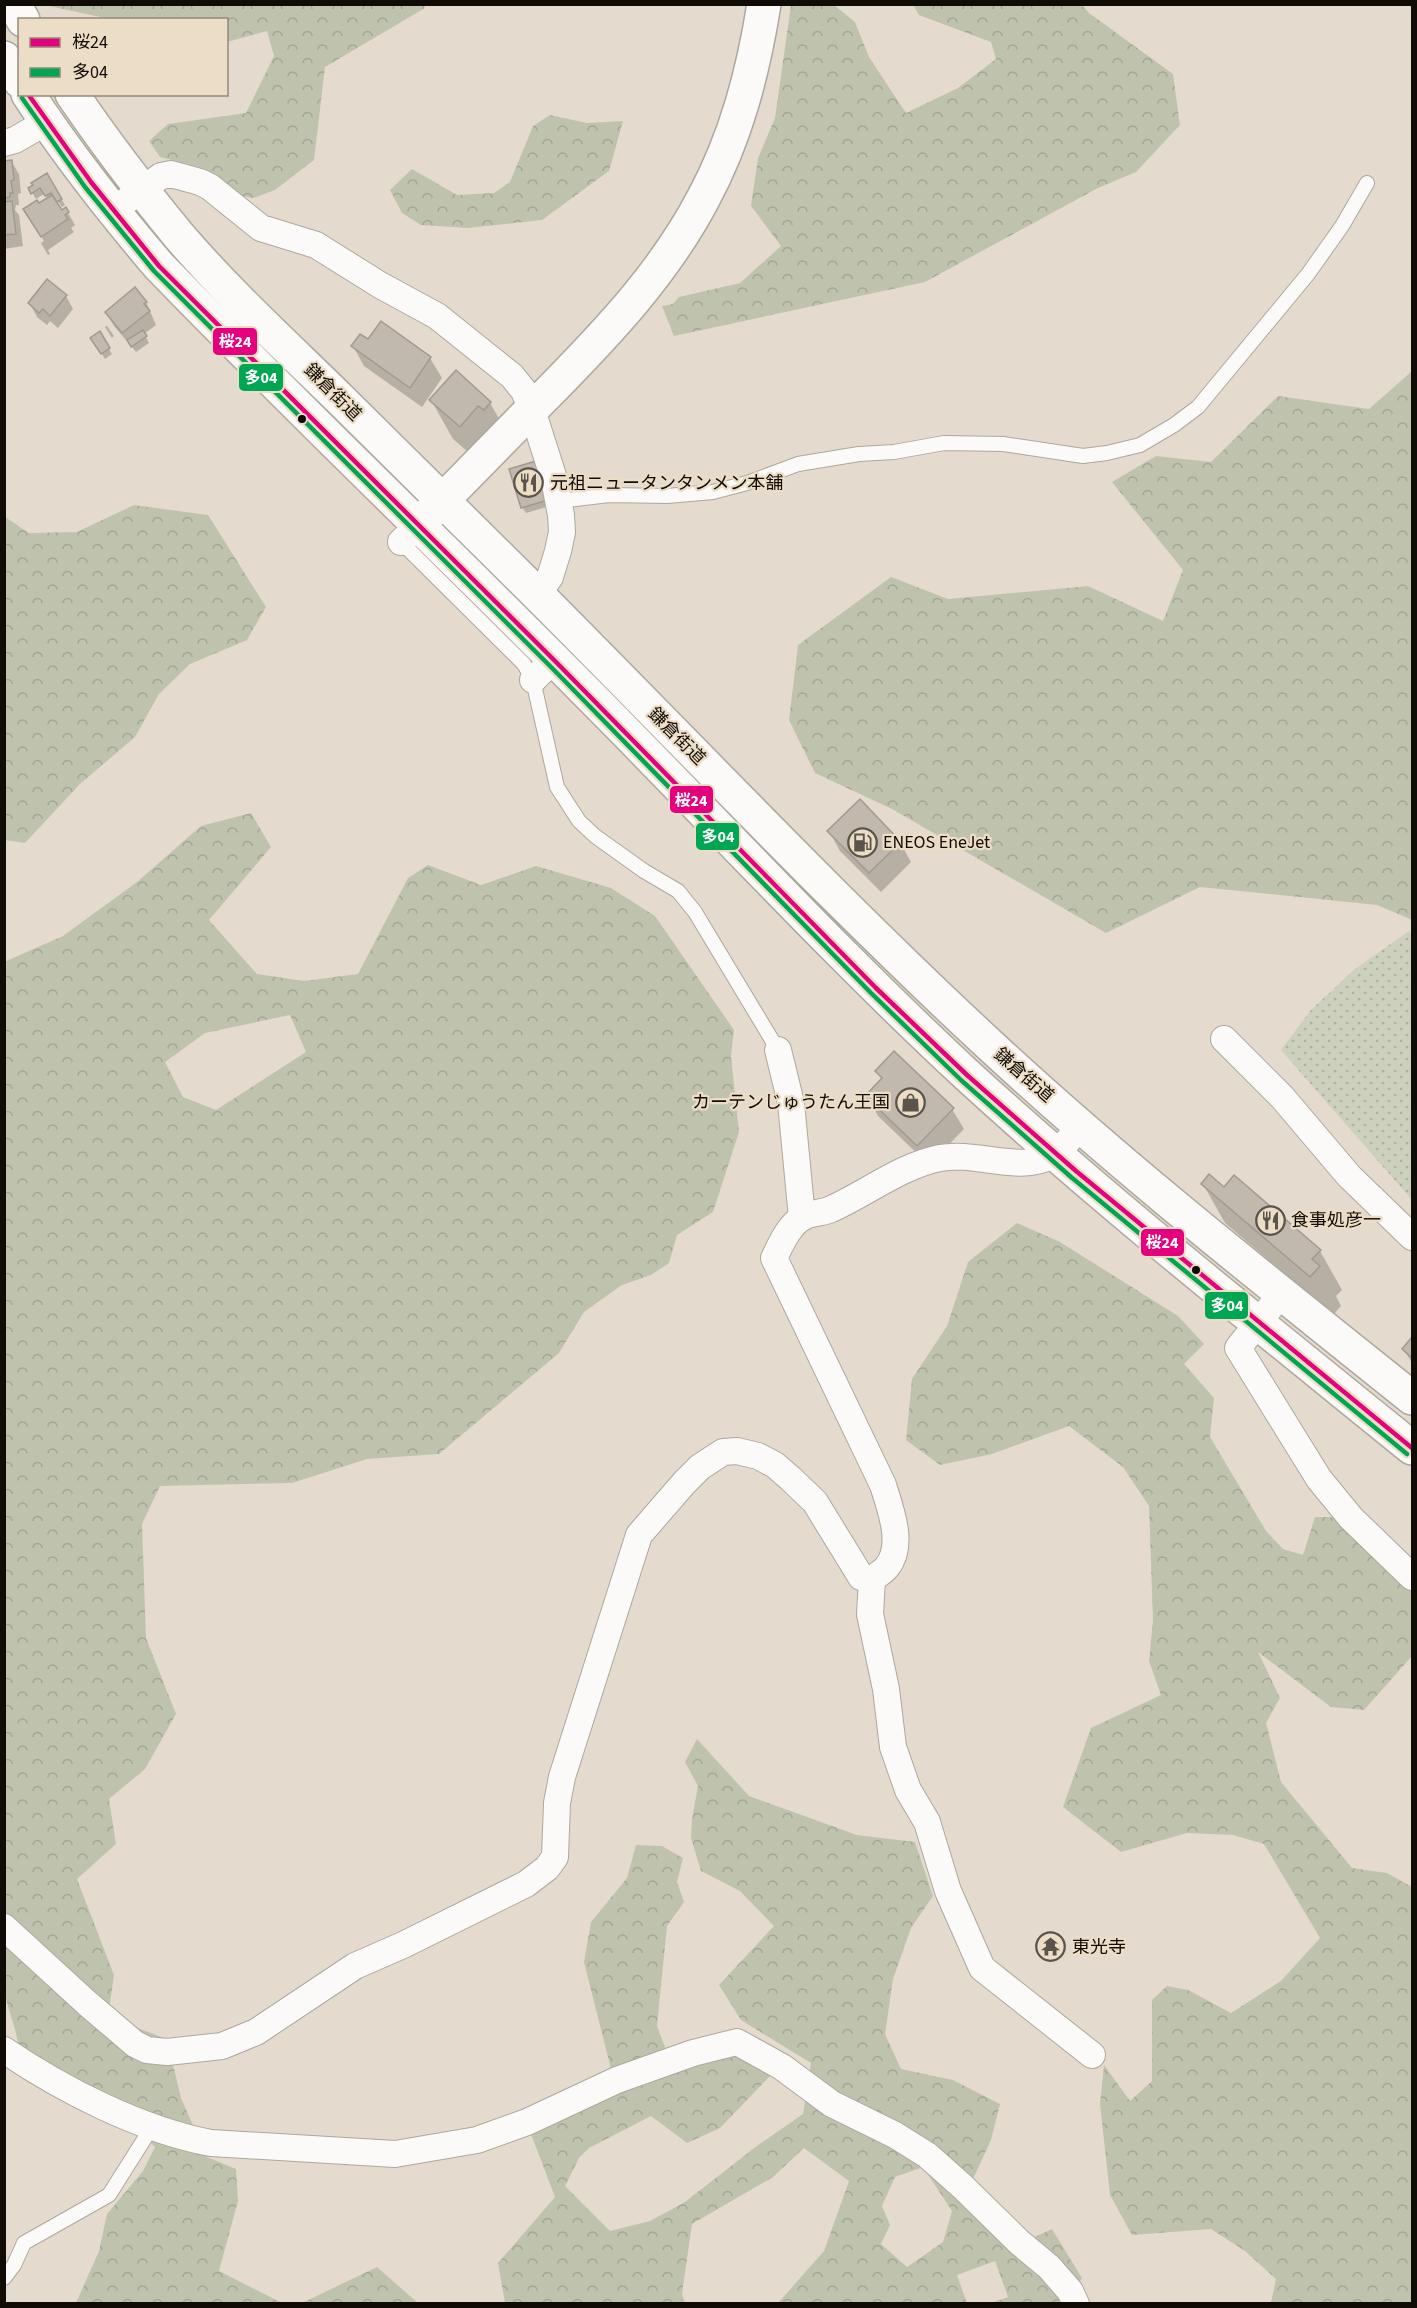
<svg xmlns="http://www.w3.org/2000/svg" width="1417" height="2308" font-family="'Source Sans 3','Noto Sans JP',sans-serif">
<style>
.grass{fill:url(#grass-dots)}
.forest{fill:url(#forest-crowns);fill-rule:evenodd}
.shadow{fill:#0003}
.building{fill:#c1b8ae;stroke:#a19a90;stroke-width:1.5}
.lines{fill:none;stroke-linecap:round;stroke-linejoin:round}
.service-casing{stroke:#aea79d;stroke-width:16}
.minor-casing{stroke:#aea79d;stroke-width:28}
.tertiary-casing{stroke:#aea79d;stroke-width:36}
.primary-casing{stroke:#aea79d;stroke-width:36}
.service{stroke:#fbfaf8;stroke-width:14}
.minor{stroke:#fbfaf8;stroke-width:26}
.tertiary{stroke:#fbfaf8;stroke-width:33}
.primary{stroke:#fbfaf8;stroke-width:33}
.bus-1-casing{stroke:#ecddc6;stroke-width:9}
.bus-2-casing{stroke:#ecddc6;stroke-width:9}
.bus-1{stroke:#e5007d;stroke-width:4.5}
.bus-2{stroke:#00a651;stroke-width:4.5}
.bus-dot{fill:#100b04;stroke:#ecddc6;stroke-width:2}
.labels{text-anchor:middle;stroke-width:4.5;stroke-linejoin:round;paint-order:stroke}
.street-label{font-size:18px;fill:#100b04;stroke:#ecddc6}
.poi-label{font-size:18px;fill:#100b04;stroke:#ecddc6;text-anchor:start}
.line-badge{stroke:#ecddc6;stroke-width:2}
.badge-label{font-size:16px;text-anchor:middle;font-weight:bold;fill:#fff}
</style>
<defs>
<pattern id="grass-dots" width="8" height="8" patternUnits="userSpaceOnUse" patternTransform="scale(1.5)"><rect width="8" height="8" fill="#cdd0bd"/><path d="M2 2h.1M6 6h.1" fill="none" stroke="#afb1a1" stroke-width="1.8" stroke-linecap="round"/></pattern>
<pattern id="forest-crowns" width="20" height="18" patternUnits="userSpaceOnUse" patternTransform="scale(1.5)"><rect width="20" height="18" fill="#bfc3ae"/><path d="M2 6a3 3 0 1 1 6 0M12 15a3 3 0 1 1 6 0" fill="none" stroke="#a3a694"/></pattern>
</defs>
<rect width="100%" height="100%" fill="#e4dbce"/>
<path class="grass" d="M1409,931L1412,936V1200L1281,1050L1311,1010L1355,969Z"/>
<path class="forest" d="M423,4L425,8L325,67L314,160L275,190L253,198L237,195L221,179L203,168L160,157L149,141L168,124L246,113L274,56L267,31L227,42L226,20L110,19L49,6V5Z
M791,5H834L855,22L869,57L906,113L958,88L996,59L991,42L919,15L913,5H1082L1089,13L1173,74L1180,125L1136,172L1098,188L925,282L674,336L662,306L673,304L679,297L740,283L781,246L751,206L758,158L775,118Z
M550,115L587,123L623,121L609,171L542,220L468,228L421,225L402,213L390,190L412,169L457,195L494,193L510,182L533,126Z
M1412,371V920L1377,905L1200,887L1106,933L892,809L815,773L789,720L798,645L891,577L948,599L1088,586L1163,621L1183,570L1112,482L1156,456L1211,462L1278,396L1369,409Z
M134,505L208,515L266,607L247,640L190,664L159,694L135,737L80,784L25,843L5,840V517L29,533L77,532Z
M251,813L271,847L209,920L257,974L304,981L358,974L408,878L428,865L481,885L536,866L611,888L655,916L734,1030L731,1056L739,1132L713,1212L677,1235L669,1263L651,1275L622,1285L584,1312L559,1353L439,1454L367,1459L292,1483L160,1486L142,1524L146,1638L176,1714L145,1769L109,1799L116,1844L77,1879L114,1975L108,2017L167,2039L181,2098L207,2157L236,2169L238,2201L219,2271L282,2303H76L99,2251L107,2214L143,2171L155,2147L88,2084L20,2052L16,2033L5,1996L4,962L63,936L137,882L201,826ZM290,1015L306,1052L216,1110L183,1097L165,1062L205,1033Z
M1017,1223L1060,1242L1178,1316L1204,1344L1184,1364L1214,1398L1210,1437L1266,1531L1283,1549L1303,1555L1315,1517L1369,1518L1412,1589V1656L1364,1710L1331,1707L1258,1652L1280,1698L1266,1723L1281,1782L1352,1868L1387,1873L1412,1887V2303H1271L1276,2279L1245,2251L1211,2229L1132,2235L1110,2195L1100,2104L1104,2065L1130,2101L1152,2081V2000L1167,1986L1188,1990L1231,2013L1281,1981L1320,1938L1264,1844L1233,1835L1187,1833L1121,1852L1063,1807L1091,1728L1161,1695L1149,1661L1153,1620L1149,1506L1123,1467L1069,1426L992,1454L940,1465L906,1440L912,1379L947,1326L968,1262Z
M697,1739L749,1796L857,1835L915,1842L933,1896L911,1928L893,1979L885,2034L901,2069L953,2080L1000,2104L991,2140L973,2179L989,2198L1013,2247L1052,2229L1082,2278L1066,2301L1067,2303H991L1008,2297L995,2261L957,2275L967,2303H778L824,2251L849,2181L804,2148L773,2177L692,2224L682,2294L685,2303H505L498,2263L555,2197L531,2134L561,2121L616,2089L584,1962L591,1922L627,1878L636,1845L662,1846L683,1858L677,1882L684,1902L667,1926L657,2026L672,2066L731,2051L771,2075L720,2128L687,2143L651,2116L589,2148L579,2158L565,2186L610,2231L650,2221L685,2202L754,2148L803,2114L811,2063L741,2020L719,1985L774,1926L740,1891L701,1871L691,1838L692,1819L698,1786L685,1762ZM923,2167L952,2211L943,2242L907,2267L881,2244L890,2225L882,2206L895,2177Z
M377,2267L418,2303H302Z"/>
<path class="shadow" d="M11,161L19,174L21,193L18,194L19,205H16L15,210L19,215L23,246L4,249V162Z
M46,175L65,205L62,207L56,198L53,200L61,212L68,213L75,225L71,228L74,232L48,250L50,254L48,255L41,243L44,241L33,223L39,205L48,199L44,194L36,199L30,189Z
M66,296L73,309L58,328L50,321L47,325L37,317L30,304Z
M146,302L156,325L144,334L149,343L136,352L114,326L107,313Z
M381,323L430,358L442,378L422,407L364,366L353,346L368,341Z
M107,326L114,336L112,338L105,327Z
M99,333L112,354L105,359L92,338Z
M431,400L490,403L512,441L482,464L453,439Z
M535,463L550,506L526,513L522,507Z
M829,831L900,842L911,862L881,892L840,851Z
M877,1071L952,1109L964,1129L929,1165L878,1116L867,1096L882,1080Z
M1203,1184L1224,1189L1320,1251L1342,1290L1336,1296L1341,1306L1333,1315L1225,1223Z
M1412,1340V1363L1404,1350Z"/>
<path class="building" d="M12,160L14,180L11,181L13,193H10V197L4,198V161Z
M47,173L62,199L57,202L51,193L45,196L40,188L31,194L28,188L33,185L31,183Z
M52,195L62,210L66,207L69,212L65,215L68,219L41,237L23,209L37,200L39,203Z
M12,201L16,234L4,235V202Z
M47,279L67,295L50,316L43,309L39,313L28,303Z
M135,287L147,302L144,304L150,311L122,333L105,312Z
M381,321L431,357L410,388L351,346L360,334L368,339Z
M143,330L147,336L131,347L127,340Z
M100,331L110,348L101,354L90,338Z
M456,370L491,402L484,410L478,406L460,427L429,400Z
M536,461L548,500L521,508L509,469Z
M860,799L901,842L869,873L827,831Z
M894,1051L954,1108L917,1146L865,1096L882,1078L875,1071Z
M1209,1174L1224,1187L1234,1175L1321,1250L1312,1259L1320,1266L1310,1277L1201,1184Z
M1412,1337V1358L1402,1349Z"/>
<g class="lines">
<defs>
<path id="service" d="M559,501L609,495L667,496L713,492L747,483L798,464L859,454L894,452L944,443L1003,444L1083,456L1107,453L1140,445L1174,425L1198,407L1308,274L1342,226L1367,183
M401,542L524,664L533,680L557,787L579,821L595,836L644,871L678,891L695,912L778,1050
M4,2278L14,2265L24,2243L109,2195L152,2127"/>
<path id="minor" d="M4,143L15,140L46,122
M112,211L161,176L171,174L200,182L210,187L261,228L316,245L380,285L437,316L512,376L524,391L532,410L554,479L561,515L562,532L558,551L550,577L537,595
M401,542L418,525
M533,680L554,659
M1224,1039L1282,1097L1349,1176L1412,1237
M778,1050L791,1103L802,1218
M1281,1294L1238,1348L1319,1479L1351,1518L1412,1577
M872,1579L870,1614L886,1689L893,1747L908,1790L927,1822L948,1891L982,1968L1092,2055
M4,1927L88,2004L135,2044L147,2050L167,2052L222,2046L256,2032L355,1966L403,1945L526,1884L547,1868L555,1857L557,1803L562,1777L639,1535L684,1483L700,1467L723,1452L737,1451L758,1456L775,1465L791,1479L815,1502L861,1577L872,1579C877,1575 883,1572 887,1567C905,1545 890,1508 883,1485L774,1258C781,1244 789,1225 803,1217C811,1213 821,1213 829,1210C866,1194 900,1166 940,1158C978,1151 1018,1174 1053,1155C1063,1149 1073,1134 1081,1125
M4,2050C63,2090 141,2130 211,2143L395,2154L477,2140L527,2122L617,2080L693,2053L737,2042L782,2067L832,2104L895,2135L927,2155L963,2187L1019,2242L1049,2267L1070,2291L1076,2304"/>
<path id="tertiary" d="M422,521C465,478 507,434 550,391C608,332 664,273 703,199C736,138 753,73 764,4"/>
<path id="primary" d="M14,4L23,20
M4,58L20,81
M28,94C68,155 112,211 159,266C307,419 463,566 613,719C730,838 844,961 967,1075C1110,1206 1262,1326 1412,1448
M72,94C106,144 142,191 180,237C229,294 285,345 339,398C404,462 468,526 533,590C686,743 834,901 993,1048C1126,1171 1271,1285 1412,1398"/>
</defs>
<use href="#service" class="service-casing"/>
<use href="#minor" class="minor-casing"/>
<use href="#tertiary" class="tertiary-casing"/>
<use href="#primary" class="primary-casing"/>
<use href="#service" class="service"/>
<use href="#minor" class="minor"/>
<use href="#tertiary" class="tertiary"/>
<use href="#primary" class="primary"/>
<defs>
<path id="bus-1" d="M28,94L91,182L159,266L556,662L876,988L967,1075L1076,1171L1412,1448"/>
<path id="bus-2" d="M22,98L85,187L154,271L551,667L871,993L962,1081L1071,1177L1407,1454"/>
</defs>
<use href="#bus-1" class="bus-1-casing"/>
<use href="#bus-2" class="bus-2-casing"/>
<use href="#bus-1" class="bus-1"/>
<use href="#bus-2" class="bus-2"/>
</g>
<defs>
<symbol id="restaurant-ring" viewBox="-11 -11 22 22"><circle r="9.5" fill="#ecddc6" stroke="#5a544b" stroke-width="1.5"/><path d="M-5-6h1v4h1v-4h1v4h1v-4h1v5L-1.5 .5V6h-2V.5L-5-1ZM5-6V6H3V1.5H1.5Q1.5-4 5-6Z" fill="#5a544b"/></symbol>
<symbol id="fuel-ring" viewBox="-11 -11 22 22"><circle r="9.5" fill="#ecddc6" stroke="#5a544b" stroke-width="1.5"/><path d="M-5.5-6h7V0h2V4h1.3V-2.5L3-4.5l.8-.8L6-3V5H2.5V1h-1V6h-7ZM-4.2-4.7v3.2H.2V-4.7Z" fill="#5a544b"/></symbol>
<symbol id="shop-ring" viewBox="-11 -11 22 22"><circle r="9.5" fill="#ecddc6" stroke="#5a544b" stroke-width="1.5"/><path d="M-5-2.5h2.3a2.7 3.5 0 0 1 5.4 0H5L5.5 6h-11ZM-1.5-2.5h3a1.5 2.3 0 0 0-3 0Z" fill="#5a544b"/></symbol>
<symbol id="temple-ring" viewBox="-11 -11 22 22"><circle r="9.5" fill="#ecddc6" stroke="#5a544b" stroke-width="1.5"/><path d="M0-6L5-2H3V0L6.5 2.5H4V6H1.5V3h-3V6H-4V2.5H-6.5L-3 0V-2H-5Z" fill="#5a544b"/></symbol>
</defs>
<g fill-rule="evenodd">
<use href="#restaurant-ring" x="512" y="466" width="33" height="33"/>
<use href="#fuel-ring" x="846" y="826" width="33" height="33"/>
<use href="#shop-ring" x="894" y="1086" width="33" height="33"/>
<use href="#restaurant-ring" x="1254" y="1204" width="33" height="33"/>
<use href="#temple-ring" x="1034" y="1930" width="33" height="33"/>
</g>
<g class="bus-dot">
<circle cx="302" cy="419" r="5"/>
<circle cx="1196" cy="1270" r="5"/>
</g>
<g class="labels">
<g class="street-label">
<text transform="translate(333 392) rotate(45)" y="6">鎌倉街道</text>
<text transform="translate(677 736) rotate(45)" y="6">鎌倉街道</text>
<text transform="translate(1024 1075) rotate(41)" y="6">鎌倉街道</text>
</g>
<g class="poi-label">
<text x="550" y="489">元祖ニュータンタンメン本舗</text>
<text x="883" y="848">ENEOS EneJet</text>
<text x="890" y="1108" text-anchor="end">カーテンじゅうたん王国</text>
<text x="1291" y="1226">食事処彦一</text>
<text x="1072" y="1953">東光寺</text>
</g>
</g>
<g class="line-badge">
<rect x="212" y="327" width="46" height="29" rx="6" fill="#e5007d"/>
<rect x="238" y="363" width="46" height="29" rx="6" fill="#00a651"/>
<rect x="669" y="785" width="45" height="29" rx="6" fill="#e5007d"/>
<rect x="695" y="822" width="45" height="29" rx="6" fill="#00a651"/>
<rect x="1140" y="1228" width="45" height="29" rx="6" fill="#e5007d"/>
<rect x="1204" y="1291" width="45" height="29" rx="6" fill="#00a651"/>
</g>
<g class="badge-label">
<text x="235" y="347">桜24</text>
<text x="261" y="383">多04</text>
<text x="691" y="806">桜24</text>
<text x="718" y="842">多04</text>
<text x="1162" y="1248">桜24</text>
<text x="1227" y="1311">多04</text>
</g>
<rect width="1417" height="2308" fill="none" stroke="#100b04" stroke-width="12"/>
<rect x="18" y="18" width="210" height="78" fill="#ecddc6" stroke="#948978" stroke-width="1.5"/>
<rect x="30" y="38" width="30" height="9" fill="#e5007d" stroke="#948978" stroke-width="1.5"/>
<text x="72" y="48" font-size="18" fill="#100b04">桜24</text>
<rect x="30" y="68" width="30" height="9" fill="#00a651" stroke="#948978" stroke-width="1.5"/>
<text x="72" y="78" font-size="18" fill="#100b04">多04</text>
</svg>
